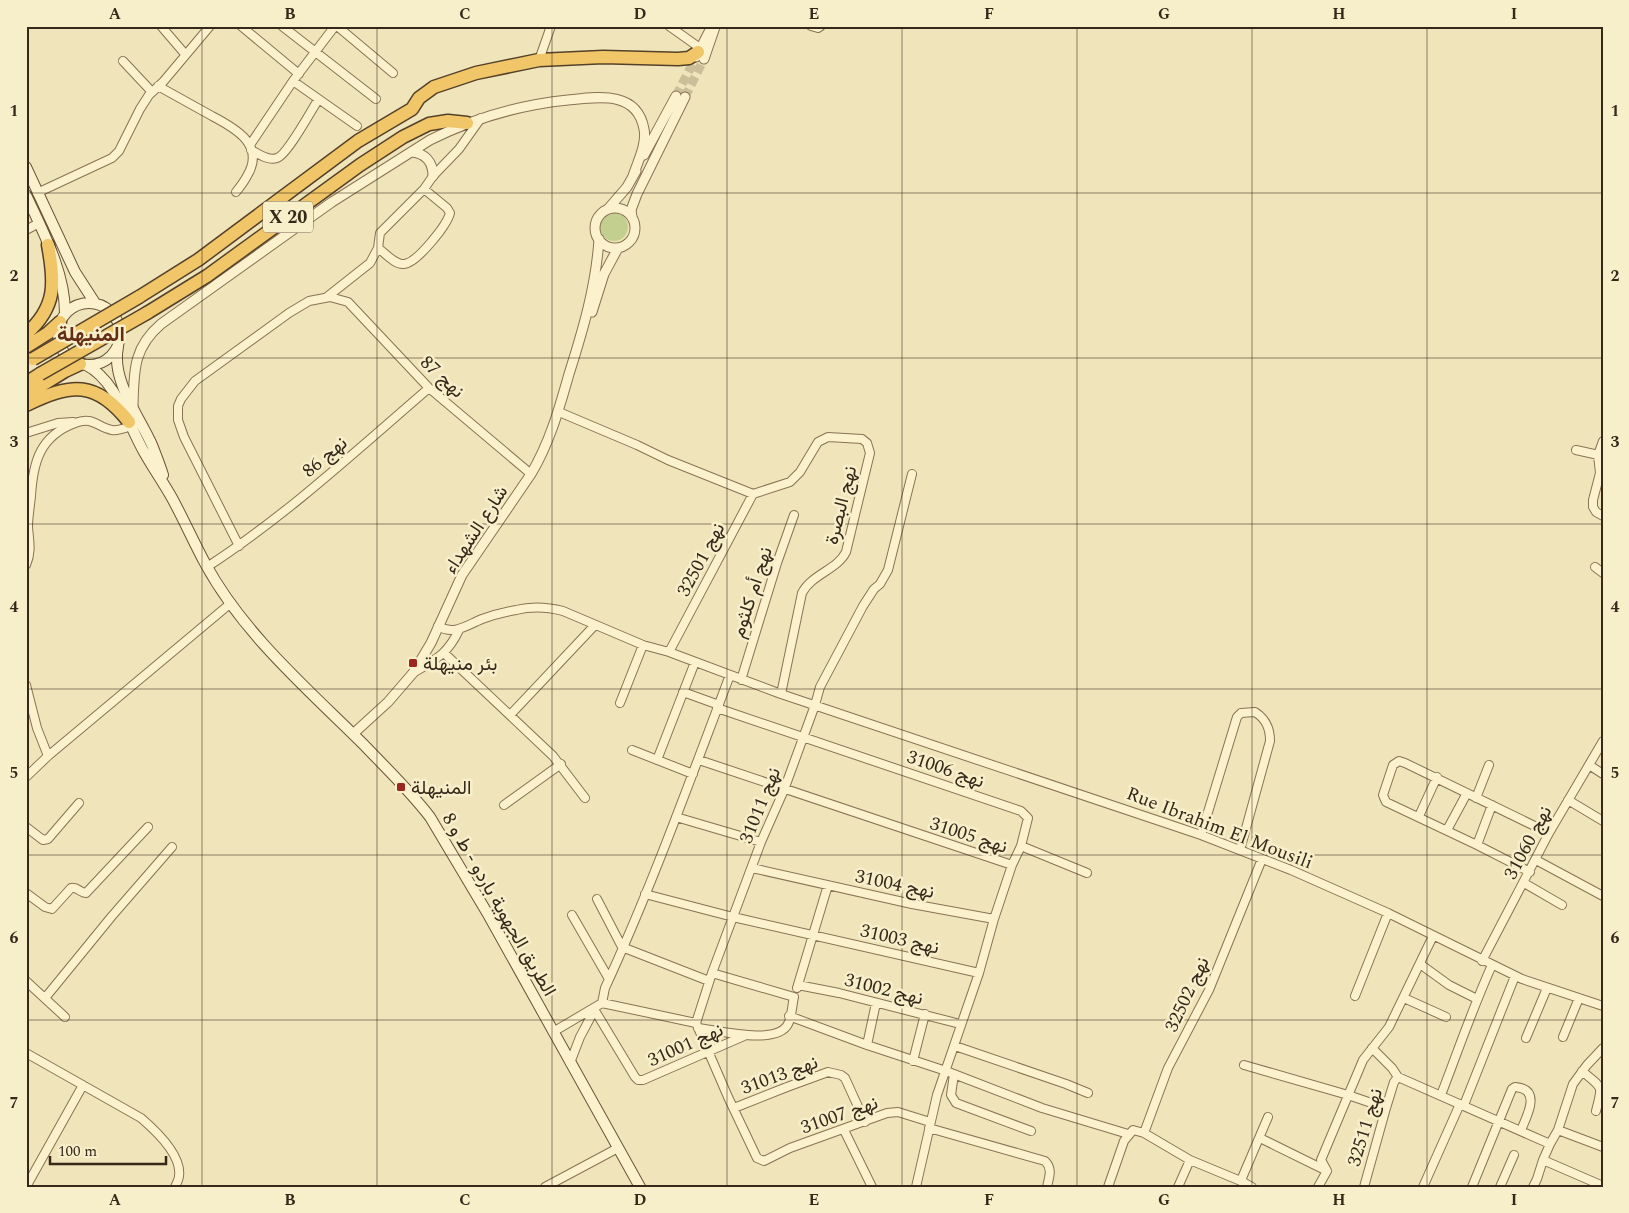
<svg xmlns="http://www.w3.org/2000/svg" width="1629" height="1213" font-family="Spectral,Vazirmatn,serif">
<style>
.green{fill:#c2cf8e}
.lines{fill:none;stroke-linecap:round;stroke-linejoin:round}
.tertiary-tunnel{stroke:#cbbf9a;stroke-width:9;stroke-dasharray:9 4.5;stroke-linecap:butt}
.minor-casing{stroke:#887353;stroke-width:10}
.tertiary-casing{stroke:#887353;stroke-width:11}
.secondary-casing{stroke:#695437;stroke-width:12}
.trunk-casing{stroke:#554129;stroke-width:15}
.minor{stroke:#fbf1cd;stroke-width:8}
.tertiary{stroke:#fbf1cd;stroke-width:9}
.secondary{stroke:#fbf1cd;stroke-width:10}
.trunk{stroke:#f0c668;stroke-width:12}
.trunk-bridge-casing{stroke:#554129;stroke-width:15;stroke-linecap:butt}
.trunk-bridge{stroke:#f0c668;stroke-width:12}
.grid{fill:none;stroke:#36291a;stroke-width:1;stroke-opacity:0.55}
.poi-dot{fill:#9b2820;stroke:#f7eeca;stroke-width:2}
.labels{text-anchor:middle;stroke-width:5;stroke-linejoin:round;paint-order:stroke}
.shield{fill:#f7eeca;stroke:#70644f;stroke-width:1}
.shield-label{font-size:18px;font-weight:bold;fill:#36291a}
.street-label{font-size:19px;fill:#36291a;stroke:#f7eeca}
.poi-label{font-size:19px;fill:#36291a;stroke:#f7eeca;text-anchor:start}
.quarter-label{font-size:21px;font-weight:bold;fill:#652d16;stroke:#f7eeca}
.neatline{fill:none;stroke:#36291a;stroke-width:2}
.grid-label{font-size:16px;text-anchor:middle;font-weight:bold;fill:#36291a}
</style>
<rect width="100%" height="100%" fill="#f0e4ba"/>
<path class="green" d="M600 227a14 14 0 1 1 28 0a14 14 0 1 1-28 0Z"/>
<g class="lines">
<path class="tertiary-tunnel" d="M676,96L695,59
M685,97L704,59"/>
<defs>
<path id="minor" d="M161,26L185,54
M241,26L299,74
M282,26L376,99
M337,26L393,73
M669,26L700,48
M811,26L818,28L821,26
M539,60L551,26
M123,61L152,92
M293,81L357,126
M158,86C176,96 194,106 212,116C235,128 266,145 247,176C244,182 240,187 236,192
M250,145L293,81L335,26
M251,150C259,154 268,161 277,158C287,155 311,111 318,100
M37,193L112,158L119,151L140,109L149,95L163,82L210,26
M26,230L39,223
M378,248C385,253 395,265 404,264C417,263 447,225 450,213L447,208L424,189
M327,297L370,263L378,248L380,233L424,189L433,176L459,149L481,118
M559,412L637,445L668,460L753,494L790,482L800,472L818,442L828,437L862,439L867,443L870,453L846,552C837,570 812,574 802,593L781,694
M26,433L58,423L73,422
M1603,441L1598,455L1600,473L1593,500V507L1596,512L1603,516
M1576,450L1603,456
M912,474L888,570L880,584L874,589L863,606L820,687L815,705L784,790L761,842L712,973L696,1023L728,1097L757,1158L764,1161L790,1148L887,1113L898,1112L930,1122
M239,546L184,437L178,420V406L181,399L195,381L289,313L309,301L330,297L348,302L429,388L531,474
M26,565C32,551 29,541 28,527C28,517 30,506 31,496C33,462 40,436 75,423C93,416 97,427 112,430C118,431 125,428 131,426
M207,567C287,515 357,450 429,388
M1595,567L1603,573
M438,626C454,636 467,625 482,619C493,615 505,612 516,610C532,606 547,607 563,611L643,645L669,652L781,694L1201,835L1291,870L1388,913L1522,979L1603,1006
M669,652L753,494
M444,653L553,756L585,798
M413,673C436,659 447,655 459,630
M741,680L777,563L794,515
M26,685L37,728L48,756
M683,692L719,705
M620,703L643,645
M717,708L1021,811L1028,818L1021,846L1012,865L994,919L979,973L937,1095L916,1187
M511,714L595,625
M632,750L693,774
M657,760L695,662
M699,760L1012,865
M1589,765L1603,774
M26,777L48,756L231,603
M1476,798L1489,765
M1568,800L1603,821
M504,805L561,764
M1419,816L1437,777
M676,817L761,842
M26,827L43,840L48,839L79,803
M1447,830L1467,793
M1201,835L1237,717L1241,713L1255,712C1266,719 1270,728 1270,741L1240,850
M1477,845L1492,805
M1021,846L1087,873
M1536,860L1603,896
M752,868L912,904L994,919
M1530,872L1477,845L1386,802L1383,795L1393,765L1399,761L1405,763L1549,833
M1524,883L1562,905
M26,893L45,907L52,909L71,888C77,886 80,893 86,893L148,827
M645,894L733,917L979,973
M597,899L622,947L709,981
M572,915L609,979
M1482,961L1549,833L1603,741
M1420,964L1449,985L1477,999
M26,981L65,1017
M798,985L839,993L960,1024
M797,988L828,885
M1355,996L1388,913
M45,998L112,916L172,847
M1404,998L1446,1017
M602,1003L605,988C652,886 690,780 730,675
M594,1009L635,1077L638,1080H643L744,1036
M789,1016L867,1045L946,1071L1042,1108L1128,1134
M698,1028C717,1030 777,1046 788,1024C792,1017 792,1005 794,997L712,973
M553,1032L602,1003L696,1023
M1563,1037L1579,998
M1526,1038L1547,988
M867,1045L876,1003
M955,1046L1066,1084L1088,1093
M1372,1048L1392,1068L1398,1077L1550,1144
M1603,1048L1587,1065L1573,1084L1558,1130L1550,1144L1543,1160L1603,1186
M26,1053L141,1118C155,1130 182,1155 179,1176C179,1179 177,1183 175,1187
M913,1061L925,1014
M570,1063L580,1037L596,1007
M1244,1065L1348,1095L1386,1108
M1582,1071C1603,1089 1603,1084 1596,1111
M954,1074L951,1095L956,1103L1031,1131
M1441,1095C1458,1051 1473,1007 1492,965
M1464,1105L1515,976
M734,1108L787,1087L828,1072L841,1075L845,1078L865,1122
M929,1128L1045,1161C1053,1169 1049,1177 1047,1187
M844,1130L872,1187
M1558,1130L1603,1147
M1144,1133L1168,1068L1209,990L1262,859
M1260,1138L1327,1171
M1190,1160L1243,1182
M1327,1171L1321,1160L1363,1060L1389,1027L1433,936
M26,1187L83,1085
M545,1187L618,1148
M1108,1187L1124,1141L1133,1130L1144,1133L1190,1160L1178,1187
M1252,1187L1243,1182L1242,1178L1268,1117
M1318,1187L1327,1171
M1364,1187L1386,1108L1394,1082L1398,1077
M1423,1187L1460,1104
M1472,1187L1512,1089L1515,1087C1542,1089 1527,1116 1521,1130
M1500,1187L1514,1155
M1533,1187L1537,1179L1543,1160"/>
<path id="tertiary" d="M696,57L712,26
M704,59L715,27
M411,152C425,153 433,162 433,176
M644,155L676,96
M595 228a20 20 0 1 1 40 0a20 20 0 1 1-40 0Z
M608,209L627,187L636,171
M632,217L631,210L637,194L685,97
M592,312L604,274L618,248
M133,406C134,371 133,348 161,324L332,202L430,140C474,118 519,105 568,100C597,97 637,90 644,129C647,144 638,161 633,176
M353,734L388,702L413,673L431,643L462,575L531,474C550,442 559,409 569,374C583,330 596,286 599,239"/>
<path id="secondary" d="M26,167L75,272L95,303
M26,195C43,232 65,272 65,313
M58 334a31 31 0 1 1 62 0a31 31 0 1 1-62 0Z
M118,347C111,380 139,416 152,445C156,455 160,465 163,475
M86,365C116,380 128,424 144,452C153,468 163,482 172,498C184,520 194,543 206,565C245,636 310,691 366,747C388,770 411,792 430,817L489,916L640,1187"/>
<path id="trunk" d="M139,297L198,260L358,141L412,109L419,98L434,87L476,73L539,60L603,57L678,59L689,58L698,52
M147,313L207,276L360,165L403,137L429,124L448,121L467,123
M26,334C57,307 55,282 48,245
M26,347L48,333L60,322
M26,383L40,374
M26,395L65,371L80,364
M26,405C71,383 96,380 129,422"/>
</defs>
<use href="#minor" class="minor-casing"/>
<use href="#tertiary" class="tertiary-casing"/>
<use href="#secondary" class="secondary-casing"/>
<use href="#trunk" class="trunk-casing"/>
<use href="#minor" class="minor"/>
<use href="#tertiary" class="tertiary"/>
<use href="#secondary" class="secondary"/>
<use href="#trunk" class="trunk"/>
<defs>
<path id="trunk-bridge" d="M33,359L139,297
M40,374L147,313"/>
</defs>
<use href="#trunk-bridge" class="trunk-bridge-casing"/>
<use href="#trunk-bridge" class="trunk-bridge"/>
</g>
<path class="grid" d="M202,26V1187M377,26V1187M552,26V1187M727,26V1187M902,26V1187M1077,26V1187M1252,26V1187M1427,26V1187M26,193H1603M26,358H1603M26,524H1603M26,689H1603M26,855H1603M26,1020H1603"/>
<g class="poi-dot">
<rect x="408" y="658" width="10" height="10" rx="2.5"/>
<rect x="396" y="782" width="10" height="10" rx="2.5"/>
</g>
<g class="labels">
<rect class="shield" x="263" y="201.5" width="50" height="31" rx="4"/>
<g class="shield-label">
<text x="288" y="223">X 20</text>
</g>
<g class="street-label">
<text transform="translate(443 376) rotate(43)" y="7">نهج 87</text>
<text transform="translate(324 456) rotate(-40)" y="7">نهج 86</text>
<text transform="translate(840 505) rotate(-76)" y="7">نهج البصرة</text>
<text transform="translate(475 529) rotate(-57)" y="7">شارع الشهداء</text>
<text transform="translate(700 559) rotate(-62)" y="7">نهج 32501</text>
<text transform="translate(751 592) rotate(-72)" y="7">نهج أم كلثوم</text>
<text transform="translate(946 768) rotate(19)" y="7">نهج 31006</text>
<text transform="translate(759 805) rotate(-68)" y="7">نهج 31011</text>
<text transform="translate(1220 827) rotate(21)" y="7">Rue Ibrahim El Mousili</text>
<text transform="translate(969 834) rotate(18)" y="7">نهج 31005</text>
<text transform="translate(1527 842) rotate(-62)" y="7">نهج 31060</text>
<text transform="translate(895 883) rotate(12)" y="7">نهج 31004</text>
<text transform="translate(500 904) rotate(60)" y="7">الطريق الجهوية باردو - ط و 8</text>
<text transform="translate(900 938) rotate(13)" y="7">نهج 31003</text>
<text transform="translate(884 988) rotate(14)" y="7">نهج 31002</text>
<text transform="translate(1186 994) rotate(-65)" y="7">نهج 32502</text>
<text transform="translate(685 1044) rotate(-24)" y="7">نهج 31001</text>
<text transform="translate(779 1074) rotate(-20)" y="7">نهج 31013</text>
<text transform="translate(839 1114) rotate(-19)" y="7">نهج 31007</text>
<text transform="translate(1364 1127) rotate(-73)" y="7">نهج 32511</text>
</g>
<g class="poi-label">
<text x="423" y="670">بئر منيهلة</text>
<text x="411" y="794">المنيهلة</text>
</g>
<g class="quarter-label">
<text x="91" y="341">المنيهلة</text>
</g>
</g>
<rect width="1629" height="1213" fill="none" stroke="#f7eeca" stroke-width="55"/>
<path d="M50 1156v8h116v-8" fill="none" stroke="#36291a" stroke-width="2.5"/>
<text x="58" y="1156" font-size="15" fill="#36291a" stroke="#f7eeca" stroke-width="4" paint-order="stroke">100 m</text>
<rect x="28" y="28" width="1574" height="1158" class="neatline"/>
<g class="grid-label">
<text x="115" y="19">A</text>
<text x="290" y="19">B</text>
<text x="465" y="19">C</text>
<text x="640" y="19">D</text>
<text x="814" y="19">E</text>
<text x="989" y="19">F</text>
<text x="1164" y="19">G</text>
<text x="1339" y="19">H</text>
<text x="1514" y="19">I</text>
<text x="14" y="116">1</text>
<text x="1615" y="116">1</text>
<text x="14" y="281">2</text>
<text x="1615" y="281">2</text>
<text x="14" y="447">3</text>
<text x="1615" y="447">3</text>
<text x="14" y="612">4</text>
<text x="1615" y="612">4</text>
<text x="14" y="778">5</text>
<text x="1615" y="778">5</text>
<text x="14" y="943">6</text>
<text x="1615" y="943">6</text>
<text x="14" y="1108">7</text>
<text x="1615" y="1108">7</text>
<text x="115" y="1205">A</text>
<text x="290" y="1205">B</text>
<text x="465" y="1205">C</text>
<text x="640" y="1205">D</text>
<text x="814" y="1205">E</text>
<text x="989" y="1205">F</text>
<text x="1164" y="1205">G</text>
<text x="1339" y="1205">H</text>
<text x="1514" y="1205">I</text>
</g>
</svg>
